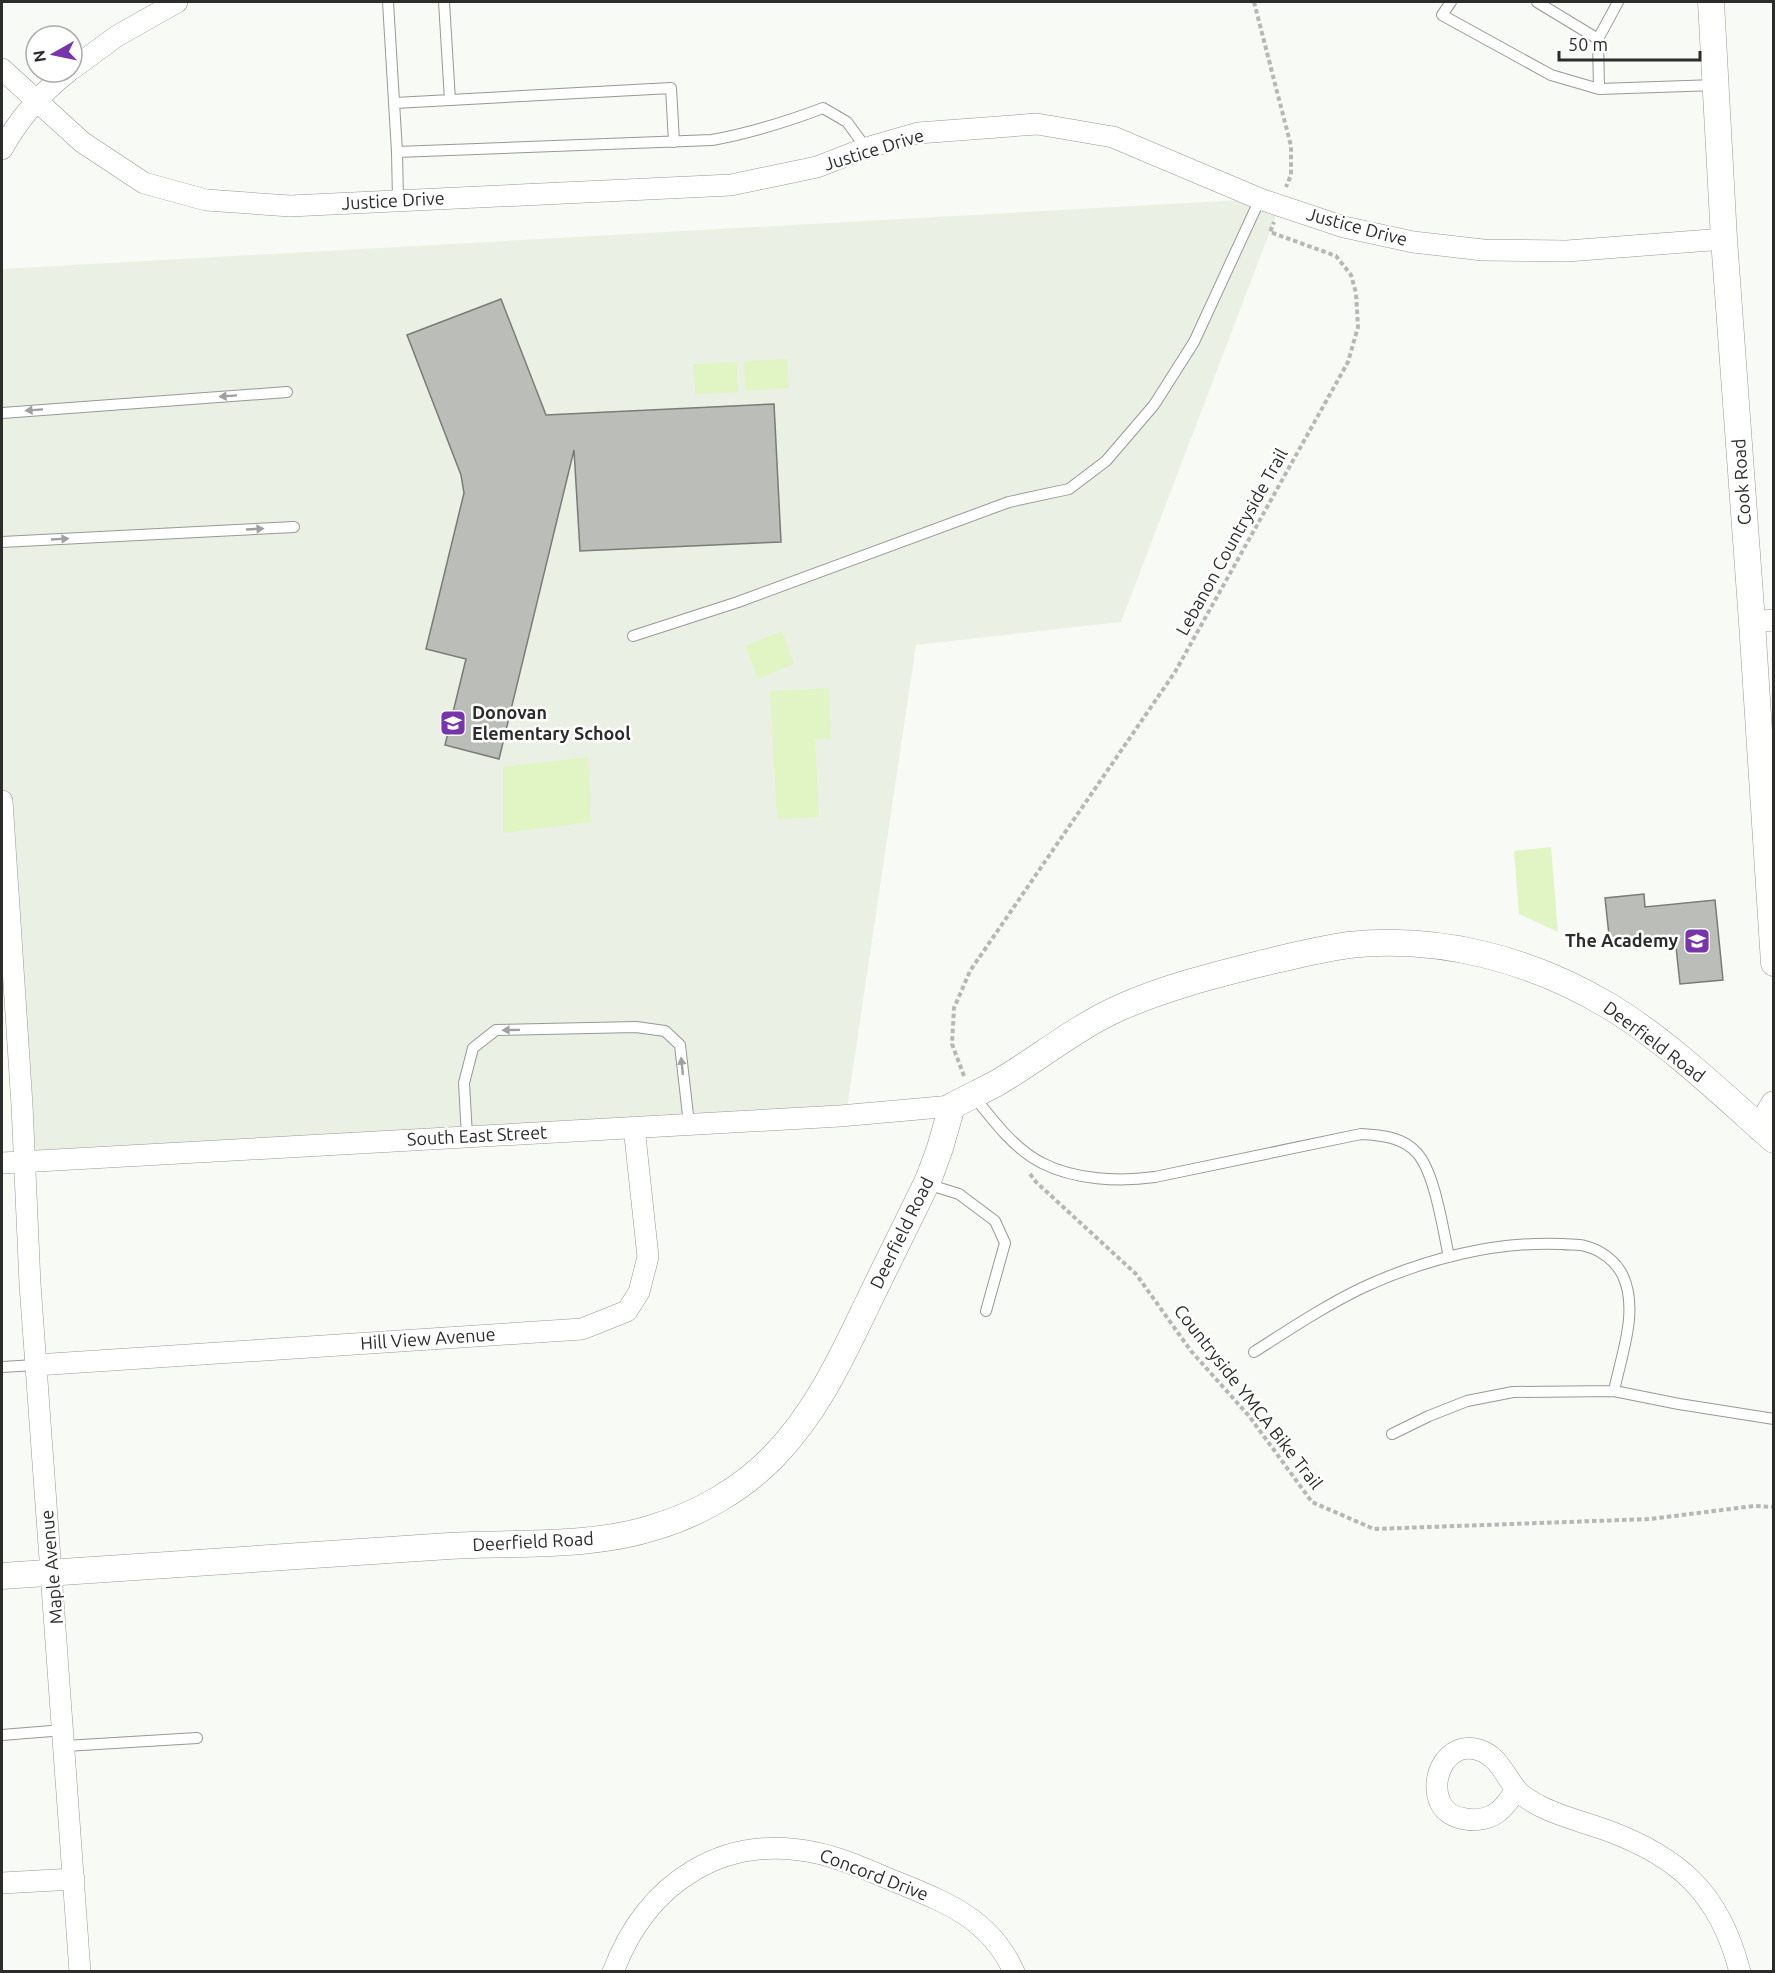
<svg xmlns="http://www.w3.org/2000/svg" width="1775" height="1973" font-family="Ubuntu,sans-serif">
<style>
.built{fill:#ebf0e5}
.green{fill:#e0f5c3}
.building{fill:#bbbdb9;stroke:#797b77;stroke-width:1.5}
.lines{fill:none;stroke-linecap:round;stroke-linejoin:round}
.service-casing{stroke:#979995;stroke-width:12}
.minor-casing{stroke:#979995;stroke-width:22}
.tertiary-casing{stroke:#979995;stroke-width:27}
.path{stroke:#b7b8b5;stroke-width:4;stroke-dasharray:4.5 3;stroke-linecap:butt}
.service{stroke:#fff;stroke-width:10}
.minor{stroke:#fff;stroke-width:21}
.tertiary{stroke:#fff;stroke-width:26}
.oneway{fill:#a0a0a0}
.labels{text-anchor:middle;stroke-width:5;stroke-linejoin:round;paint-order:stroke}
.street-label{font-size:18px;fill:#2c2d2b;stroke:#fff}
.poi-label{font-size:18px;font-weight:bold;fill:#2c2d2b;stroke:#fff;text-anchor:start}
</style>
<rect width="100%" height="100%" fill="#f8faf6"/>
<path class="built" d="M1260,199L1280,205L1121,622L916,645L846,1115L25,1162L2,801V269Z"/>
<path class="green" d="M787,359L789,388L745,391L744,361Z
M737,362L738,392L695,394L694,364Z
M782,631L794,664L758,679L745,646Z
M828,688L831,738L815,739L819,817L777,819L770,691Z
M588,757L591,822L503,833V767Z
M1551,847L1558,932L1519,914L1514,851Z"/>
<path class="building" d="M501,299L546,415L774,404L781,542L580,551L574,450L499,759L445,745L466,659L426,649L464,493L461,475L407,335Z
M1644,894L1645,907L1715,900L1723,980L1680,984L1675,938L1610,945L1605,898Z"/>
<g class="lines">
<defs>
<path id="service" d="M388,2L397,152
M444,2L450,100
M1451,2L1442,15L1551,75L1599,89L1716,85
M1537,2L1598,39L1599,89
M1598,39L1618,2
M395,103L671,88L674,142
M398,201L397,152L712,140C751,133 786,122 823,108L847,122L866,148
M2,413L287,392
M2,542L294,527
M633,636L738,602L1009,502L1069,489L1106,461L1154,405L1194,342L1260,199
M973,1095C991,1118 1015,1150 1042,1163C1075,1180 1119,1182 1155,1177L1361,1134C1381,1135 1403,1137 1417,1153C1435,1173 1443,1230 1449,1257
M467,1136L464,1083L473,1048L496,1030L636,1027L665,1031L680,1045L689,1124
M927,1184L959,1194L995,1221L1005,1243L986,1311
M1254,1352C1290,1329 1326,1305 1364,1287C1425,1259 1495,1241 1562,1244C1569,1245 1578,1244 1585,1246C1601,1250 1616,1261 1623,1276C1639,1311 1621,1356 1614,1391
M2,1367L36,1365
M1392,1434L1429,1416L1467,1401L1513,1392L1614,1391L1679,1404L1774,1419
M2,1735L64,1730
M65,1746L197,1738"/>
<path id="minor" d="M2,69L82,142L144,183L206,200L290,206L731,185L817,167L866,148L918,133L1037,124L1113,137L1260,199L1344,227L1413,242L1483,250L1567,251L1724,239
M72,69L117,36L177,2
M2,149C19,119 41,93 68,72
M1752,622L1774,620
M2,801L22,1105L30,1284L80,1972
M2,1163L840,1116L952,1106
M36,1365L582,1329L627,1311L639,1292L648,1257L634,1127
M1516,1790C1511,1797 1506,1806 1499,1811C1484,1825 1448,1822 1440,1802C1429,1777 1448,1740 1479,1750C1498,1756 1504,1774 1516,1789C1520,1795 1531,1801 1538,1805C1558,1816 1584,1822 1606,1830C1680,1857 1720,1894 1740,1972
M2,1883L74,1879
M613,1972C646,1884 722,1832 817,1853C845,1859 872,1872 899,1883C948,1903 991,1920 1014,1972"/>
<path id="tertiary" d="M1711,2L1724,239L1752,622L1774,963
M1760,1128L1774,1104
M2,1576C151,1566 300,1556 449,1546C516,1542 591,1548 655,1527C699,1514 742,1489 774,1456C815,1414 840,1361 865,1309C886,1265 908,1222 929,1178L940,1148L952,1106C967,1098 982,1091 997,1083C1038,1059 1075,1028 1119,1008C1164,988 1211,976 1259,964C1289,957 1319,949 1349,945C1440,935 1532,960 1609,1006C1667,1041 1723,1095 1774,1140"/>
</defs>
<use href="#service" class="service-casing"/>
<use href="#minor" class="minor-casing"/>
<use href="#tertiary" class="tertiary-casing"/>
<path class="path" d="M1254,2L1291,146V175L1286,187
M964,1076L952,1044L954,1008L970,971L1175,672L1348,362L1358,327L1356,293L1351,275L1336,256L1270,232L1274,222
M1030,1174L1036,1182L1136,1274L1191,1351L1249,1416L1312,1502L1374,1529L1650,1519L1754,1506L1774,1507"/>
<use href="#service" class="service"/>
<use href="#minor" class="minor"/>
<use href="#tertiary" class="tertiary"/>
</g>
<defs><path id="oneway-solid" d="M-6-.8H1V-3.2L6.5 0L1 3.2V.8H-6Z" transform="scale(1.5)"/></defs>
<g class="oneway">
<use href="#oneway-solid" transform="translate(228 396) rotate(176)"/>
<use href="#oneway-solid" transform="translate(34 410) rotate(176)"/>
<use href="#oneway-solid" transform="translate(255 529) rotate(-3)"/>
<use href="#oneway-solid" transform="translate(60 539) rotate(-3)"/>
<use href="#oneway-solid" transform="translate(511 1030) rotate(179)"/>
<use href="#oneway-solid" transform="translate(682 1066) rotate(-96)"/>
</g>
<defs>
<symbol id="school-square" viewBox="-11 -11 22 22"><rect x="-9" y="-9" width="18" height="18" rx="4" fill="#7635aa" stroke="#fff"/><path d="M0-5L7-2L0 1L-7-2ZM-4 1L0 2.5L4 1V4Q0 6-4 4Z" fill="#fff"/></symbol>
</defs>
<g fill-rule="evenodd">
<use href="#school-square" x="438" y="708" width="30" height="30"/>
<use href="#school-square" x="1682" y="926" width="30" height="30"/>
</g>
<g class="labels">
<g class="street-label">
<text transform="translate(874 150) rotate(-17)" y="6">Justice Drive</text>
<text transform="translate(393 201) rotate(-3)" y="6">Justice Drive</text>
<text transform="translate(1357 227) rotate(15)" y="6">Justice Drive</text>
<text transform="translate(1742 482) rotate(-94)" y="6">Cook Road</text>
<text transform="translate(1232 542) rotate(-61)" y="6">Lebanon Countryside Trail</text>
<text transform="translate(1654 1042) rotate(37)" y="6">Deerfield Road</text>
<text transform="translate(477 1136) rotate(-3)" y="6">South East Street</text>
<text transform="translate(902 1233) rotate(-64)" y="6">Deerfield Road</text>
<text transform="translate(428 1339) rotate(-4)" y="6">Hill View Avenue</text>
<text transform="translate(1248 1397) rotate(52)" y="6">Countryside YMCA Bike Trail</text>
<text transform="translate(533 1542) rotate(-3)" y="6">Deerfield Road</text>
<text transform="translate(52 1567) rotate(-95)" y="6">Maple Avenue</text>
<text transform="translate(874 1875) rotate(21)" y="6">Concord Drive</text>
</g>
<g class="poi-label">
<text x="472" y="719">Donovan<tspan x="472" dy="21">Elementary School</tspan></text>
<text x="1678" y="947" text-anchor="end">The Academy</text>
</g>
</g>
<rect width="1775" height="1973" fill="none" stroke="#2c2d2b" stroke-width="6"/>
<g transform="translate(54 54) rotate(261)"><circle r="28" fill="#ffffff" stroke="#ababaa" stroke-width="1.5"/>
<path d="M0-4.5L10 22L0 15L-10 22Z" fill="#7635aa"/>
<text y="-9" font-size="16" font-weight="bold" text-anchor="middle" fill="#2c2d2b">N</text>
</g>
<path d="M1559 51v9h141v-9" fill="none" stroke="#2c2d2b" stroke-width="3"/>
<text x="1568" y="51" font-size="18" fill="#2c2d2b" stroke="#ffffff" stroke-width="4.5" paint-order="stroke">50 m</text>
</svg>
